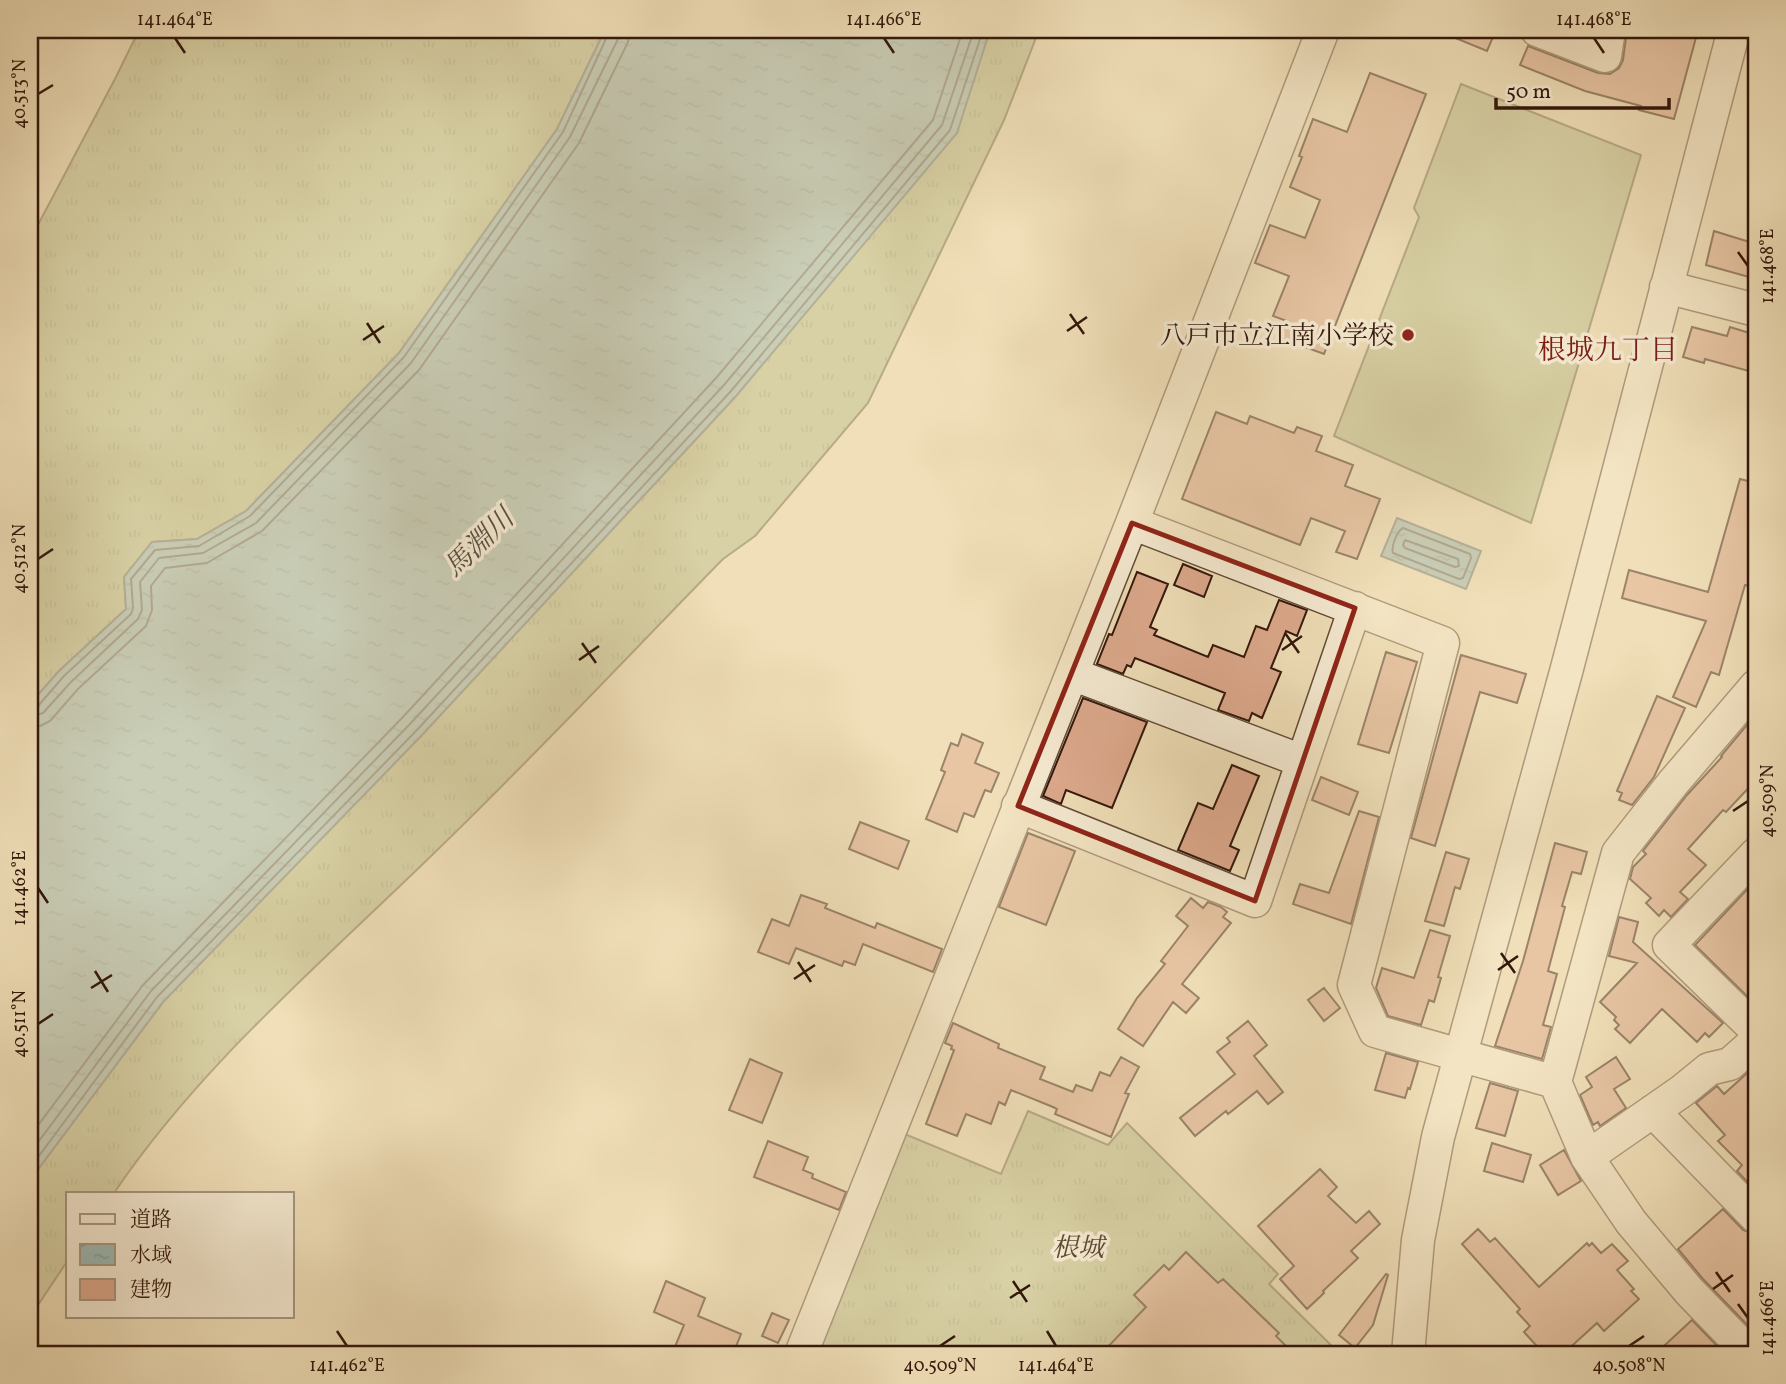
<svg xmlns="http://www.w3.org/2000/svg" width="1786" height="1384" font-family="Vollkorn,'Noto Serif JP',serif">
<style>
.grass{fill:url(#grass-tufts);stroke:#766c4d;stroke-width:2}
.garden{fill:#bac28f;stroke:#766c4d;stroke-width:2}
.water{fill:url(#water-ripples);stroke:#727972;stroke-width:2}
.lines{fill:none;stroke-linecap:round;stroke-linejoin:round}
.shore{stroke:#686960;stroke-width:2}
.building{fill:#dda98d;stroke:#33170b;stroke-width:2}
.minor-casing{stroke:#624936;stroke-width:35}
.minor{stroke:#f5ead1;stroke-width:32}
.marked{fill:none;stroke:#8f2418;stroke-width:5;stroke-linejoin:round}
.ticks{fill:none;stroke:#33170b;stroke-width:2.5}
.poi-dot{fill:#8f2418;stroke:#f5ead1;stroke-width:2.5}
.labels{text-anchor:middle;stroke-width:7;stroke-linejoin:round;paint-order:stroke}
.poi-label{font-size:26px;fill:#33170b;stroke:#f5ead1;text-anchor:end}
.park-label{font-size:26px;font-style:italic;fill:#5c4a33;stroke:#f5ead1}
.neighbourhood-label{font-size:28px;fill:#7a1f14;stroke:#f5ead1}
.water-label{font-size:28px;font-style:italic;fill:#585047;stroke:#f5ead1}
.neatline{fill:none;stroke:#33170b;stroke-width:2.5}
.ticks-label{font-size:18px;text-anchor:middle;fill:#33170b}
</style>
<defs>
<pattern id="grass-tufts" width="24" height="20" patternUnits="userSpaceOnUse" patternTransform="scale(1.75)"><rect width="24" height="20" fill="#bac28f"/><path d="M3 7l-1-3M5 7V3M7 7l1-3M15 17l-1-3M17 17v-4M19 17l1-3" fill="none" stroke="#a0a67a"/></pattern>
<pattern id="water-ripples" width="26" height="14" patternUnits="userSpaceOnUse" patternTransform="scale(1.75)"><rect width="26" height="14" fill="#9cbbb6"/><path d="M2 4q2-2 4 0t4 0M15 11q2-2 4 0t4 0" fill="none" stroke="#87a09b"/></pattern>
</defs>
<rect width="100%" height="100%" fill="#f0dfb8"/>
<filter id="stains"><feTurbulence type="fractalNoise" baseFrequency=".00286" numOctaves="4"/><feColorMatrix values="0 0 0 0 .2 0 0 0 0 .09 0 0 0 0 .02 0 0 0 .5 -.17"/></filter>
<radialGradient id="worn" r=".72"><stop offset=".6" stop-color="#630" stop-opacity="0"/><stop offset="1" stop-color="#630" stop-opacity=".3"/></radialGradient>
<path class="grass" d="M139,30H605L557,129L399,353L246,511L197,539L152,542L124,577L126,609L59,671L30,704V240L116,77Z
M990,30H1039L1004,120L868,403L755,536L723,559C625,659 530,761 429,858C319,965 200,1066 114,1193H68V1260L30,1317V1180L163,1002L421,736L736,396L956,133Z
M1028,1111L1108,1145L1127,1123L1278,1274L1269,1284L1340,1354H813L900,1132L1001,1174Z"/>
<path class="garden" d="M1461,84L1641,155L1531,523L1334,436L1419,217L1414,208Z"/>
<path class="water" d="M605,30H990L957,133L736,396L421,736L163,1002L30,1180V704L59,671L126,609L124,577L152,542L197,539L246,511L399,353L557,129Z
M1397,518L1481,551L1466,589L1381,556Z"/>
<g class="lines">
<path class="shore" d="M1403,528L1470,554L1471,558L1463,578L1459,579L1393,553C1391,546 1397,531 1403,528Z
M1405,540L1458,559L1459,566L1455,567L1405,548L1403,545Z
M30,708L38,706L64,676L131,614L133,608L131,579L155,550L199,546L250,516L404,357L563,132L610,30
M30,717L43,713L71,682L138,619L142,610L140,582L159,558L203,553L256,523L411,363L570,137L618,39L619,30
M30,727L40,726L50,721L78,689L146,626L152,610L151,586L165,568L207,563L262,531L419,370L579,143L628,42L630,30
M30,1136L143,985L402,718L716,378L933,120L963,30
M30,1153L151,991L409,725L724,385L942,125L974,30
M30,1168L157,997L416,731L731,391L950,130L983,30"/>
</g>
<path class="building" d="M1436,30H1496L1487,51Z
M1627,30H1698L1674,119L1639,110L1641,106L1585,91L1520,65L1528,46L1598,73L1610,74L1619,68L1623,60Z
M1370,73L1426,94L1324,354L1280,338L1287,321L1273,316L1289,276L1255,263L1270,225L1305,238L1320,200L1290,187L1302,157L1299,156L1313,119L1347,132Z
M1714,231L1756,244V279L1706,265Z
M1692,327L1727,336L1730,327L1756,335V373L1705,359L1704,363L1683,357Z
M1216,412L1247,424L1250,416L1294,433L1297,427L1322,436L1316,451L1353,465L1345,486L1380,499L1357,559L1336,552L1345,531L1311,518L1300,545L1182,499Z
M1740,479L1756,483V588L1745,585L1719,675L1711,672L1696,707L1673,697L1706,621L1622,598L1629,570L1708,592Z
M1183,564L1212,576L1204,597L1174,585Z
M1137,572L1168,584L1150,627L1157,630L1154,635L1208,657L1213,645L1244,657L1256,626L1267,630L1279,600L1307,610L1297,636L1286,631L1271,668L1281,672L1262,718L1252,713L1249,721L1218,710L1225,693L1135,658L1131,667L1127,665L1123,674L1097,664L1109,634L1112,635Z
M1386,652L1417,662L1389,753L1358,744Z
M1461,655L1526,674L1517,703L1480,692L1435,846L1411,838Z
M1657,696L1685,708L1654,777L1632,805L1619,800L1622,793L1617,791Z
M1083,698L1147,722L1112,808L1066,790L1061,804L1043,796Z
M1756,714V780L1726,812L1723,810L1688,849L1706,865L1680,892L1688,899L1671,917L1664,910L1659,916L1646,903L1651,898L1630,879L1633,867L1646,854L1643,851L1687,795L1722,757L1721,756Z
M962,734L983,743L975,763L999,773L991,792L985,790L974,817L964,813L957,832L926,819L945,772L941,770L951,743L958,746Z
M1232,765L1259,776L1230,846L1239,850L1230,871L1178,850L1198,803L1213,809Z
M1321,777L1358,792L1349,815L1312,800Z
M1359,811L1379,817L1351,924L1293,904L1300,884L1329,893Z
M860,822L909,841L898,869L849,849Z
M1028,833L1075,851L1046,925L999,907Z
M1555,843L1587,852L1581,874L1572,872L1562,906L1565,907L1548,971L1557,974L1543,1025L1551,1027L1542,1059L1495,1046L1523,961Z
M1446,852L1469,859L1460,889L1455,887L1444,926L1425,921Z
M1756,880V1005L1695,945Z
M801,895L827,904L825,908L875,928L877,923L942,949L933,972L863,944L855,965L844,961L842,966L796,948L789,964L758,952L772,919L789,926Z
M1191,898L1203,908L1208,902L1221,907L1227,912L1223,917L1231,923L1182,984L1199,998L1186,1013L1173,1002L1143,1046L1118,1029L1137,998L1165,964L1161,961L1188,926L1176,916Z
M1619,917L1638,922L1633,942L1723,1023L1709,1037L1705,1033L1697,1042L1662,1009L1630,1043L1615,1029L1619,1025L1614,1020L1616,1017L1600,1002L1637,963L1609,956Z
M1430,930L1450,936L1438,977L1441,978L1434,1002L1429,1000L1421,1025L1388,1016L1376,988L1382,968L1414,978Z
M1324,988L1340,1008L1324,1021L1308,1000Z
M1248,1021L1267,1045L1254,1056L1283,1092L1268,1104L1257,1091L1228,1114L1226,1111L1195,1136L1180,1118L1235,1074L1217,1052L1230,1042L1227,1038Z
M953,1023L999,1044L998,1048L1045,1067L1040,1079L1073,1092L1076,1085L1092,1091L1100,1072L1110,1076L1121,1057L1139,1067L1125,1093L1129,1094L1111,1137L1055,1114L1057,1109L1053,1107L1011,1090L1005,1105L999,1102L991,1124L966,1114L957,1136L926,1124L954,1050L951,1049L952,1046L945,1043Z
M1386,1053L1418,1062L1410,1089L1408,1088L1405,1098L1375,1090Z
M1616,1057L1630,1079L1614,1089L1626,1108L1600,1126L1598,1122L1593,1125L1580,1095L1592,1087L1586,1077Z
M750,1059L782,1073L762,1123L729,1110Z
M1756,1065V1191L1737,1171L1742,1165L1718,1141L1725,1135L1696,1103L1717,1086L1724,1094Z
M1490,1083L1518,1091L1505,1136L1476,1128Z
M768,1141L808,1157L803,1170L813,1174L812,1178L846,1192L839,1210L754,1177Z
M1492,1143L1531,1155L1523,1182L1484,1171Z
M1564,1150L1581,1181L1558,1195L1540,1165Z
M1320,1169L1337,1187L1328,1196L1356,1223L1369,1211L1380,1224L1351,1251L1358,1258L1323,1291L1324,1293L1307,1309L1280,1279L1294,1266L1258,1226Z
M1723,1209L1743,1230L1756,1235V1334L1703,1279L1678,1249Z
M1478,1229L1490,1242L1495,1238L1539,1287L1587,1243L1589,1246L1592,1243L1601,1253L1612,1244L1628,1261L1617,1270L1634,1289L1631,1291L1639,1299L1604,1331L1597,1323L1563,1354H1544L1524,1332L1530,1326L1517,1312L1520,1309L1462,1244Z
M1186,1252L1218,1283L1223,1279L1279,1333L1276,1336L1294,1354H1101L1146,1307L1134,1295L1164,1265L1169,1270Z
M1386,1274L1388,1275L1373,1325L1355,1348L1339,1335Z
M666,1281L705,1298L698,1316L741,1334L733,1354H672L684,1325L654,1312Z
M772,1313L789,1320L778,1343L762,1336Z
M1692,1320L1725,1354H1674L1665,1345Z"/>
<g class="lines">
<defs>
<path id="minor" d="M1537,30L1605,56L1609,30
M1666,287L1756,310
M1132,523L1443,643L1354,985L1375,1031L1555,1082
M1072,674L1302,761
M1018,806L1255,901L1355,608
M1756,854L1669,945L1756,1030
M1653,1111L1756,1217
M1587,1157L1682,1091L1709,1069L1730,1064L1756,1041
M801,1354L1132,523L1323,30
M1408,1354L1418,1240L1438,1137L1566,672L1734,30
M1750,1354L1689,1291L1631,1222L1587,1157L1555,1082L1618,853L1673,783L1756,686"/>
</defs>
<use href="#minor" class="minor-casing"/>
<use href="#minor" class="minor"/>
</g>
<path d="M0 0H1786V1384H0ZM1132,523L1355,608L1255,901L1018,806Z" fill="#f0dfb8" fill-opacity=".55" fill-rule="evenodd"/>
<path class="marked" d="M1132,523L1355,608L1255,901L1018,806Z"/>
<path class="ticks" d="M175,38L185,53M884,38L894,53M1594,38L1604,53M38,94L53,85M1738,252L1748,266M1070,314L1084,334M367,323L380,343M1067,331L1087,317M363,340L384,326M38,559L53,549M1285,633L1299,653M582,643L596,663M1282,650L1302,636M579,660L599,646M1733,811L1748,801M38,888L48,903M1501,953L1515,973M798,962L811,982M1498,970L1518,956M95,971L108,992M794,979L815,965M91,988L112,975M38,1024L53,1014M1716,1272L1730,1292M1013,1281L1027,1302M1713,1289L1733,1275M1010,1298L1030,1285M1738,1304L1748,1318M337,1331L347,1346M1047,1331L1056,1346M940,1346L955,1336M1629,1346L1644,1336"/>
<circle class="poi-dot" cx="1408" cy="335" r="7"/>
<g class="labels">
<g class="poi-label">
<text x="1394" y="344">八戸市立江南小学校</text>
</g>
<g class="park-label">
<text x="1078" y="1256">根城</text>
</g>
<g class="neighbourhood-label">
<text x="1608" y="359">根城九丁目</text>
</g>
<g class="water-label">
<text transform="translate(478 542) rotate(-44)" y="10">馬淵川</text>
</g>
</g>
<rect width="1786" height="1384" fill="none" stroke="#f0dfb8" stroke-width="77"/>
<rect x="66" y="1192" width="228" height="126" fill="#f5ead1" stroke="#a79682" stroke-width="2"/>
<rect x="80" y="1214" width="35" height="10" fill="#f5ead1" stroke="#a79682" stroke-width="2"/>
<text x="130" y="1226" font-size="21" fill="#33170b">道路</text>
<rect x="80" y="1244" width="35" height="21" fill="url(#water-ripples)" stroke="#a79682" stroke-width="2"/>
<text x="130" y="1262" font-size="21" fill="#33170b">水域</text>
<rect x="80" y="1279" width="35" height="21" fill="#dda98d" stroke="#a79682" stroke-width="2"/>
<text x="130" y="1296" font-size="21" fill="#33170b">建物</text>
<path d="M1496 98v10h173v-10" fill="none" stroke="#33170b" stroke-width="3.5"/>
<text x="1506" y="98" font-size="21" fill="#33170b" stroke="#f5ead1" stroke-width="5" paint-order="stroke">50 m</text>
<rect x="38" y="38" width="1710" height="1308" class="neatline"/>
<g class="ticks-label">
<text x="175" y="25">141.464°E</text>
<text x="884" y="25">141.466°E</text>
<text x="1594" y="25">141.468°E</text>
<text transform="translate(19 94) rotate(-90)" y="6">40.513°N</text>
<text transform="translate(1767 266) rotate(-90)" y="6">141.468°E</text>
<text transform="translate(19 559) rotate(-90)" y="6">40.512°N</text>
<text transform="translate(1767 801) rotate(-90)" y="6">40.509°N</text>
<text transform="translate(19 888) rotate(-90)" y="6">141.462°E</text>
<text transform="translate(19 1024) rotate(-90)" y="6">40.511°N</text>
<text transform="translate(1767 1318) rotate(-90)" y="6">141.466°E</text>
<text x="347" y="1371">141.462°E</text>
<text x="940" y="1371">40.509°N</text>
<text x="1056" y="1371">141.464°E</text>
<text x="1629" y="1371">40.508°N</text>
</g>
<rect width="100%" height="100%" filter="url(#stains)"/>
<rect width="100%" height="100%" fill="url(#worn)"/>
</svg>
